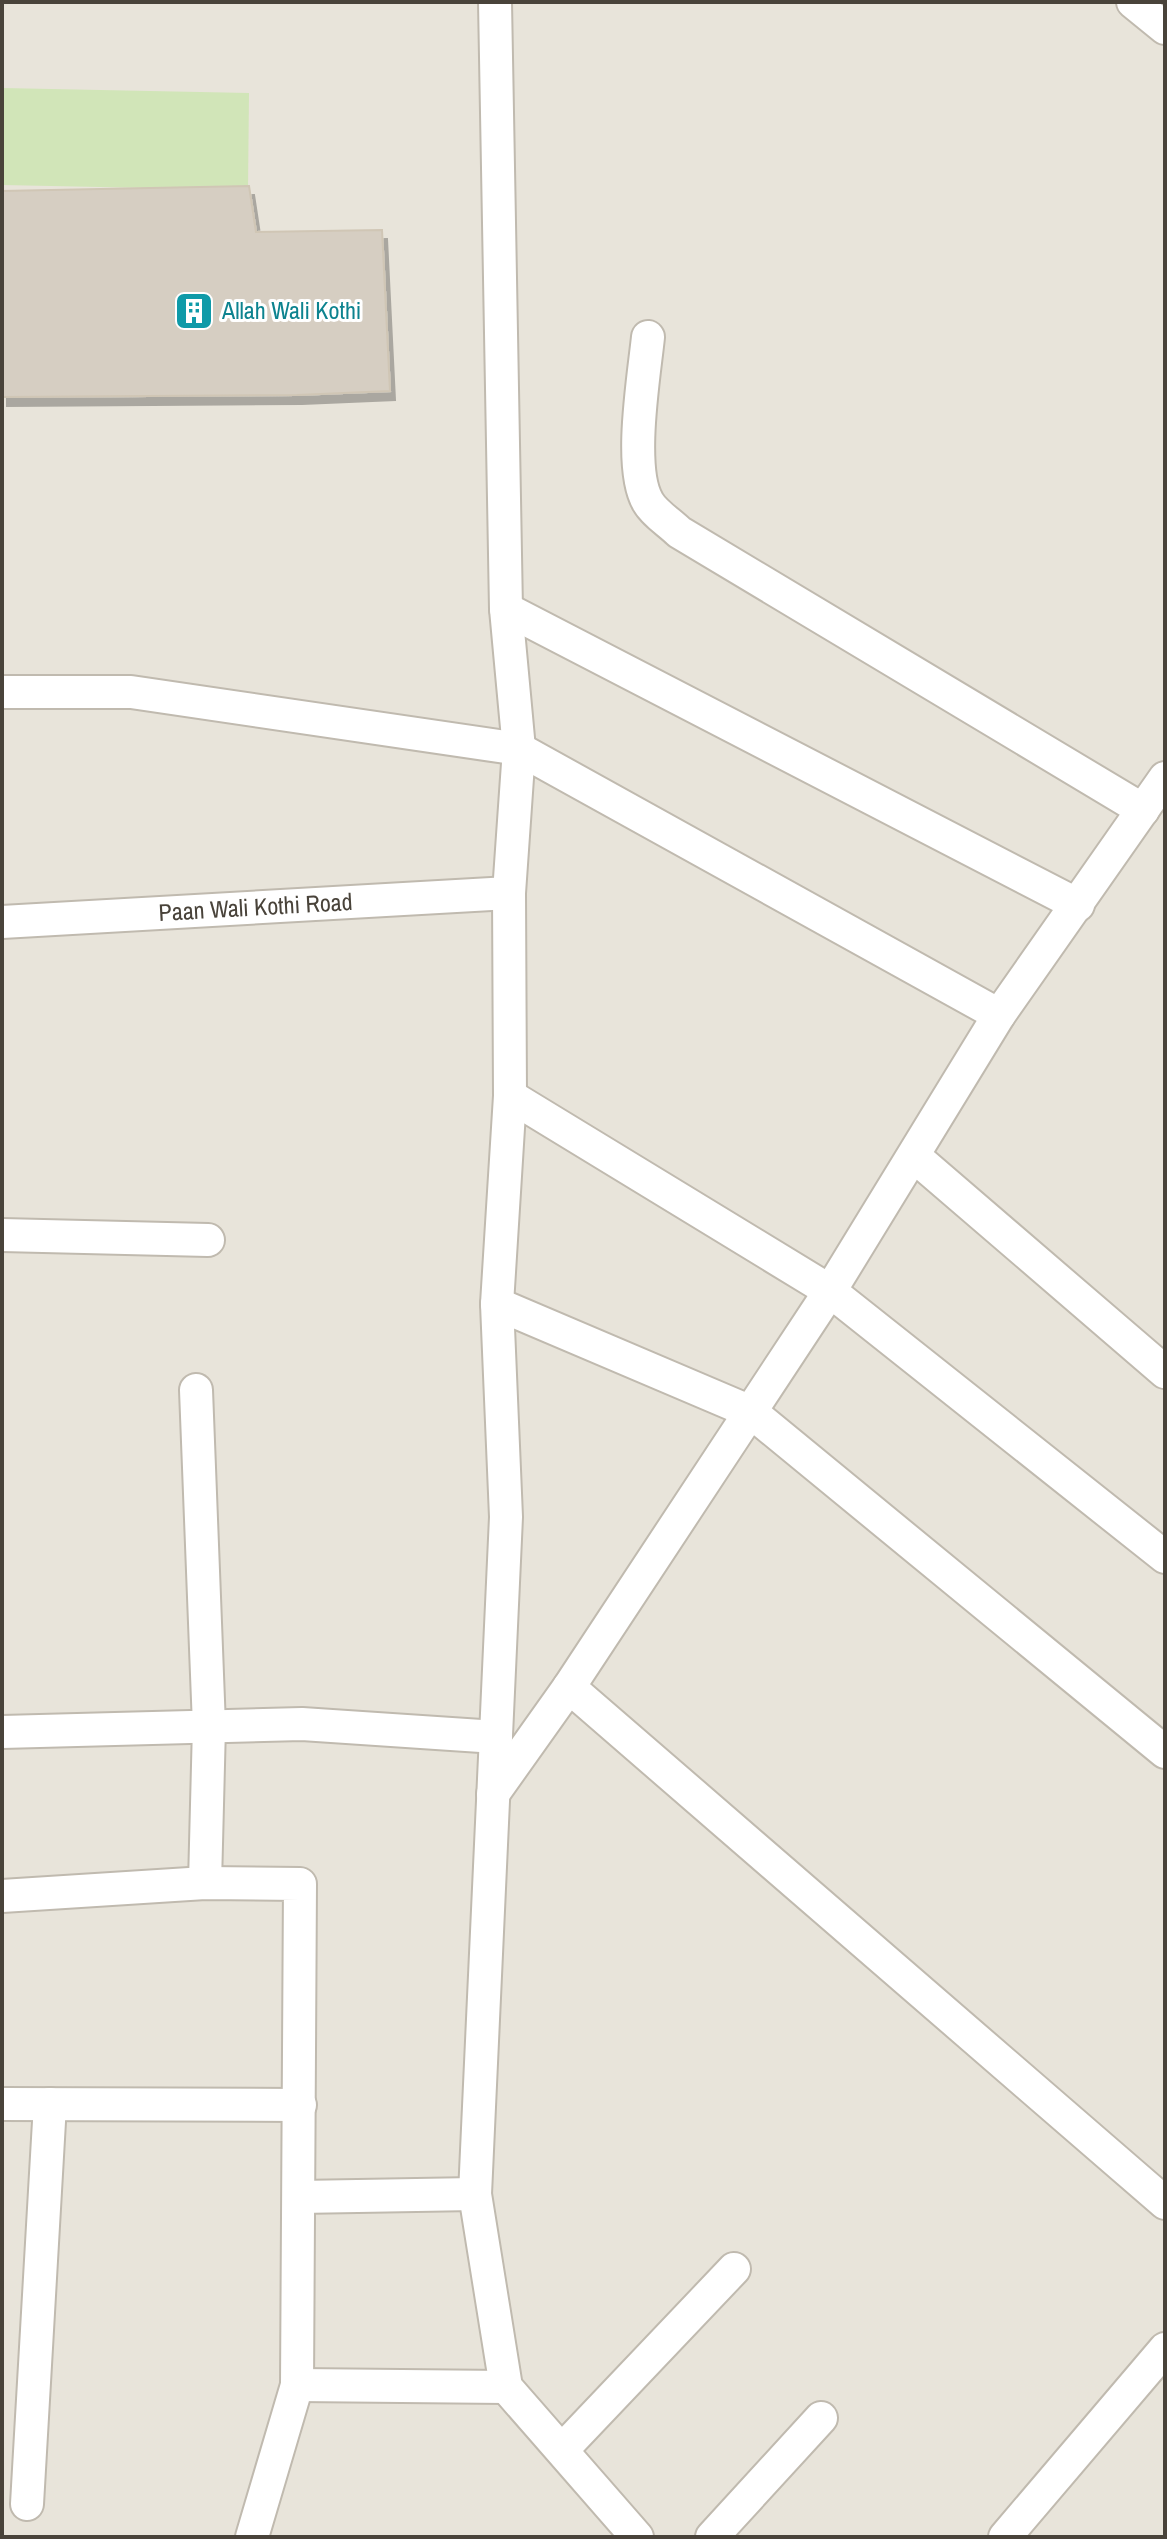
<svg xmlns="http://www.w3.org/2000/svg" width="1167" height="2539" font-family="'Archivo Narrow',sans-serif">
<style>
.residential{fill:#e8e4da}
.green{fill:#d1e5b8}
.building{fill:#d6cec2;stroke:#d0c6b5;stroke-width:2;filter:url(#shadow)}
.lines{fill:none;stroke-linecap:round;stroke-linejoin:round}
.minor-casing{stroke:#c0baaf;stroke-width:36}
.minor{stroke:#fff;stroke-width:32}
.labels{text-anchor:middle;stroke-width:6;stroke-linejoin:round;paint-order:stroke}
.culture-label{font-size:24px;fill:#0d838f;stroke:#fff;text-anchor:start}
.street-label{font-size:24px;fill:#49433a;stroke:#fff}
</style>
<defs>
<filter id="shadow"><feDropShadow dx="5" dy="9" stdDeviation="0" flood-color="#0004"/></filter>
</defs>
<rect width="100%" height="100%" fill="#f5f2ec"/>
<path class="residential" d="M2,2H1165V2537H2Z"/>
<path class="green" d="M2,88L249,93L248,190L2,185Z"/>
<path class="building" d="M249,186L256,232L382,230L390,391L297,395L2,397V191Z"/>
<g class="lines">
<defs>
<g id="minor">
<path d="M495,2L506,609L519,749L509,893L510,1096L497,1304L506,1517L475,2194L506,2387L637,2537"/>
<path d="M1133,2L1165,28"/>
<path d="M648,337C644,376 628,469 648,502C654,513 670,523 679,532L1143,810"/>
<path d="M506,609L1078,905"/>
<path d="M2,692H131L519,749L999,1015"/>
<path id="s1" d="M2,922L509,893"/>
<path d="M510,1096L830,1291L1165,1557"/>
<path d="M915,1157L1165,1372"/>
<path d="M2,1235L208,1240"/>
<path d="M497,1304L751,1412L1165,1752"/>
<path d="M196,1390L209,1726L205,1883"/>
<path d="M569,1687L1165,2203"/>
<path d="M2,1732L302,1724L496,1737"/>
<path d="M493,1794L569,1687L830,1291L999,1015L1165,778"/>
<path d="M2,1896L205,1883L300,1884L297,2385L252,2537"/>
<path d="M2,2104L300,2105"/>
<path d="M299,2197L475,2194"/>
<path d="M297,2385L506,2387"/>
<path d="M562,2450L734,2269"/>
<path d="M27,2504L50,2104"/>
<path d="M712,2537L821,2418"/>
<path d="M1005,2537L1165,2349"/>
</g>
</defs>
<use href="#minor" class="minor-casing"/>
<use href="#minor" class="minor"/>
</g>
<defs>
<symbol id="building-square" viewBox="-11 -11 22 22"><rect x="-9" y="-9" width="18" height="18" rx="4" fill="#0f9aa8" stroke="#fff"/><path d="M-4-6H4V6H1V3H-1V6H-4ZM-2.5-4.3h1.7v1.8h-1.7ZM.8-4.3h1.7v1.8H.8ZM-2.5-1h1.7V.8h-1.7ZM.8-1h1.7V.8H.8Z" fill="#fff"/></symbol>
</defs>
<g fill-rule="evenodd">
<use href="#building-square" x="172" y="289" width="44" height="44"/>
</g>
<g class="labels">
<g class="culture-label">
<text x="222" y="319">Allah Wali Kothi</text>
</g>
<g class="street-label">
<text dy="8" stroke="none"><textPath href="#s1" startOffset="254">Paan Wali Kothi Road</textPath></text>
</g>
</g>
<rect width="1167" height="2539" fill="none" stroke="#49433a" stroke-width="8"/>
</svg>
